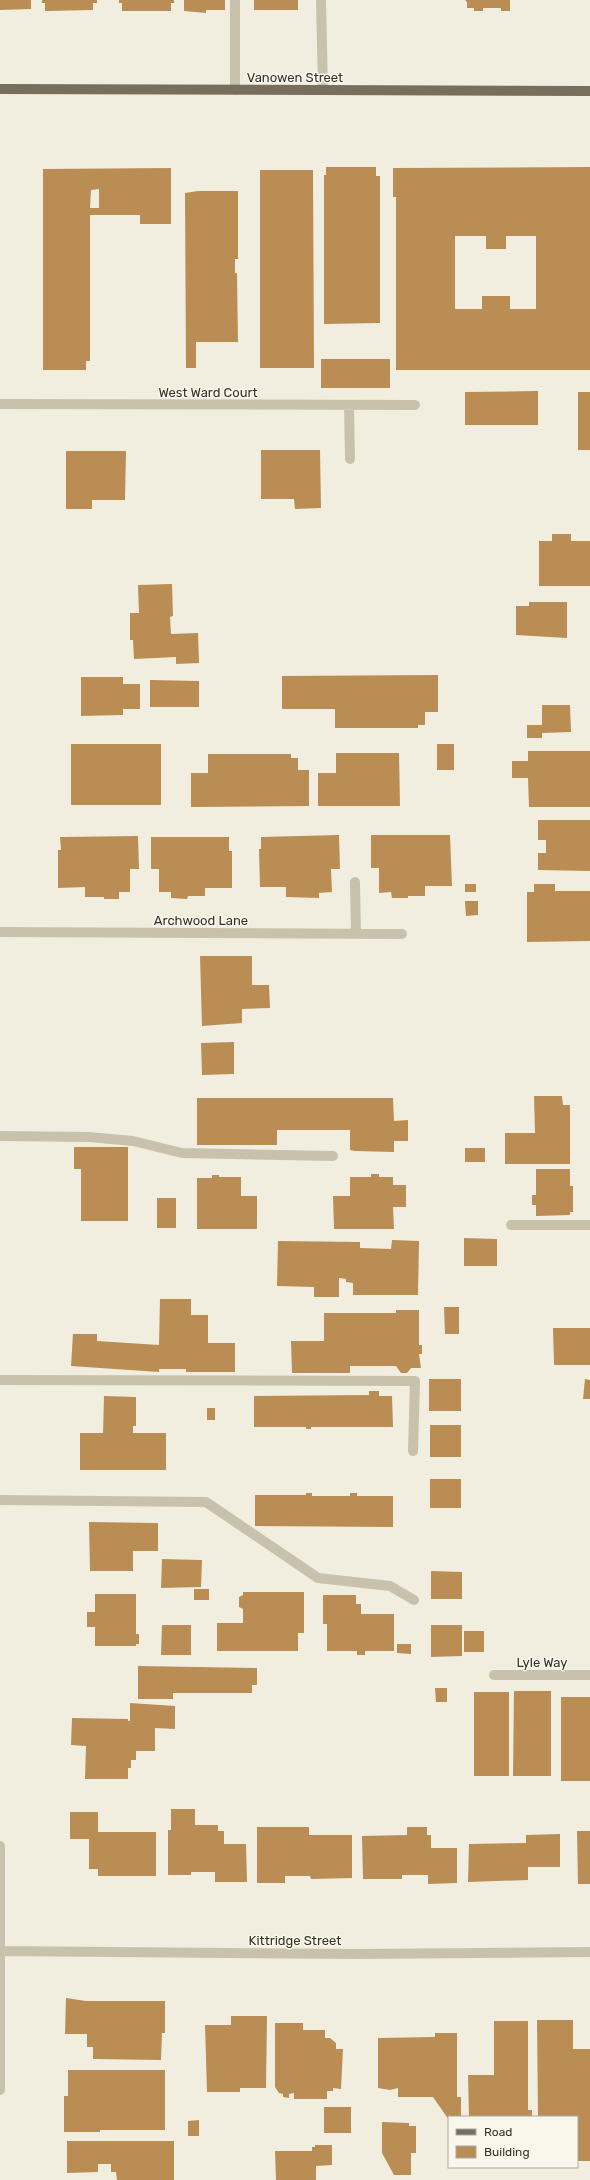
<svg xmlns="http://www.w3.org/2000/svg" width="590" height="2180" font-family="Rubik,sans-serif">
<style>
.building{fill:#ba8d54;fill-rule:evenodd}
.lines{fill:none;stroke-linecap:round;stroke-linejoin:round}
.minor{stroke:#c8c2ad;stroke-width:10}
.major{stroke:#776e5d;stroke-width:10}
.labels{text-anchor:middle;stroke-width:3;stroke-linejoin:round;paint-order:stroke}
.street-label{font-size:13px;fill:#37332b;stroke:#f9f7ec}
</style>
<rect width="100%" height="100%" fill="#f1eee0"/>
<path class="building" d="M0,0H31V9L0,10Z
M42,0H97V3H93V10L45,11V3H42Z
M119,0H174V3H171V11H122V3H119Z
M184,0H225V10H206V13L184,11Z
M254,0H298V10H254Z
M465,0H510V11H501V8H483V11H474V8H467V2Z
M326,167H376V176H380V323L324,324V175H326Z
M590,167V370H396V197H393V168ZM455,236H486V249H506V236H536V309H510V296H482V309H455Z
M171,168V224H140V215H90V361H86V370H43V169ZM99,189V208H90L91,190Z
M260,170H313L314,368H260Z
M198,191H238V259H235V273H237L238,342H196V368H186L185,193Z
M321,359H390V388H321Z
M538,391V425H465V392Z
M578,392H590V450H578Z
M261,450H320L321,508L295,509L294,499H261Z
M66,451H126L125,500H92V509H66Z
M552,534H571V541H590V586H539V541H552Z
M172,584L173,616L170,617L171,634L198,633L199,663L176,664V657L134,659L133,640H130V613H139L138,585Z
M529,602H567V638L516,635V606H529Z
M438,675V712H425V725H418V728H335V709H282V676Z
M81,677H123V684H140V709H123V715L81,716Z
M150,680L199,681V707H150Z
M542,705H570L571,732L542,733V738H527V725H542Z
M71,744H161V805H71Z
M437,744H454V770H437Z
M528,751H590V807H529L528,778H512V761H528Z
M336,753H399L400,806H318V773H336Z
M208,754H291V758H298V770H309V806L191,807V773H208Z
M538,820H590V871L538,870V853H546V840H538Z
M339,835L340,869H331L332,892L319,893V898L286,897V887H260L259,849H261V837Z
M371,835H450L452,886H425V896H408V898H392L391,892L379,893V868H371Z
M138,836L139,869H130V892H119V899H104V897H85V887L58,888V850H61L60,837Z
M151,837H229V851H232V888H205V896H188L187,899L171,898V892H159V869H151Z
M465,884H476V892H465Z
M534,884H555V891H590V941L527,942V892H534Z
M465,901H478V915L466,916Z
M200,956H252V985H269L270,1008L242,1009V1023L202,1026Z
M234,1042V1074L202,1075L201,1043Z
M534,1096H562L563,1105H570V1164H505V1133H535Z
M197,1098H393L394,1121L408,1120V1141H394V1152L355,1151L350,1150V1130H277V1145H197Z
M74,1147H128V1221H81V1169H74Z
M465,1148H485V1162H465Z
M536,1169H570V1186H573V1212H570V1215L536,1216V1205H532V1195H536Z
M371,1174H379V1177H393V1185H406V1207H393L394,1229H334L333,1196H350V1177H371Z
M212,1175H219V1177H241V1196H257V1229H197V1178H212Z
M157,1198H176V1228H157Z
M464,1238L497,1239V1266H464Z
M392,1240L419,1241L418,1295H353V1283L346,1282V1279L339,1278V1297H314V1287L277,1286L278,1241L360,1242V1248L391,1249Z
M160,1299H191V1315H208V1343H235V1372H186V1369H159V1372L71,1366L73,1334H97V1341L159,1345Z
M444,1307H459V1334H445Z
M396,1310H419V1345H422V1354H419L421,1368H411L407,1373H401L396,1366H350V1373H292L291,1341H324V1313H396Z
M553,1328H590V1365H554Z
M429,1379H461V1411H429Z
M585,1379L590,1380V1399H583Z
M369,1391H379V1396H392L393,1427H311V1429H306V1427H254V1396L369,1395Z
M104,1396L136,1397V1426H133V1433H166V1470H80V1433H103Z
M207,1408H215V1420H207Z
M430,1425H461V1457H430Z
M430,1479H461V1508H430Z
M306,1493H312V1496H350V1493H357V1496H393V1527L255,1526V1495H306Z
M89,1522L158,1523V1551H133V1571H90Z
M162,1559L202,1560L201,1587L161,1588Z
M431,1571L462,1572V1599H431Z
M194,1589H209V1600H194Z
M243,1592H304V1633H298V1651H217V1623H243V1609L239,1607V1597L243,1595Z
M95,1594H136V1634H139V1644H136V1646H95V1627H87V1612H95Z
M323,1595H356V1604H361V1614H394V1651H365V1655H357V1651H327V1624H323Z
M162,1625H191V1655H161Z
M431,1625H462V1656L431,1657Z
M464,1631H484V1652H464Z
M397,1644H411V1654L397,1653Z
M138,1666L257,1668V1685H252V1693H173V1699H138Z
M435,1688H447V1702H436Z
M514,1691H551V1776H513Z
M474,1692H509V1776H474Z
M561,1697H590V1781H561Z
M130,1703L175,1706V1729L155,1728V1751H136V1760H131V1768H128V1779H85L86,1746L71,1745L72,1718L128,1719V1721H130Z
M171,1809H195V1825H218V1831H224V1844H246L247,1882H215V1872H191V1875H168V1830H171Z
M70,1812H98V1832H156V1876H98V1869H89V1839H70Z
M257,1827H309V1835H352V1878L311,1879L310,1876H285V1883H257Z
M407,1827H427V1835H431V1848H457V1883L428,1884V1875H402V1879H363L362,1836L407,1835Z
M577,1831H590V1884H578Z
M560,1834V1867H528V1880L468,1882L469,1844L526,1843V1835Z
M66,1998L86,2001H165V2033H162L161,2060L93,2059V2047H87V2034H65Z
M231,2016H267L266,2088H240V2092H207L205,2025H231Z
M537,2020H573V2049H590V2161H577V2117H538Z
M494,2021H528V2110H532V2117H469L468,2075H494Z
M275,2023H303V2030H325V2038H330L336,2043V2049H343L341,2089L333,2088V2091H327V2099H294V2093L289,2094V2098L283,2097V2094L279,2093L275,2087Z
M435,2033H457V2097H461V2117H449V2120L433,2097H398V2088L390,2090L378,2088V2038L435,2037Z
M68,2070H165V2130H100V2132H64V2096H68Z
M324,2107H351V2133H324Z
M199,2120V2136H188V2121Z
M382,2122L409,2123V2126H416V2153H411V2175H394L382,2153Z
M67,2141H174V2180H117L116,2172H111V2164H98V2172L67,2173Z
M315,2145H332V2165L316,2166V2180H276L275,2151H312V2147H315Z"/>
<g class="lines">
<path class="minor" d="M235,0V90
M321,0L323,90
M0,404L415,405
M349,405L350,459
M355,882L356,934
M0,932L402,934
M0,1136L89,1137L133,1141L182,1153L333,1156
M511,1225H590
M0,1380L415,1381L413,1451
M0,1500L206,1502L318,1578L390,1586L414,1600
M494,1675H590
M0,1846V2090
M0,1951L358,1954L590,1952"/>
<path class="major" d="M0,89L590,91"/>
</g>
<g class="labels">
<g class="street-label">
<text x="295" y="82">Vanowen Street</text>
<text x="208" y="397">West Ward Court</text>
<text x="201" y="925">Archwood Lane</text>
<text x="542" y="1667">Lyle Way</text>
<text x="295" y="1945">Kittridge Street</text>
</g>
</g>
<rect x="448" y="2116" width="130" height="52" fill="#f9f7ec" stroke="#aba99f"/>
<rect x="456" y="2129" width="20" height="6" fill="#776e5d" stroke="#aba99f"/>
<text x="484" y="2136" font-size="12" fill="#37332b">Road</text>
<rect x="456" y="2146" width="20" height="12" fill="#ba8d54" stroke="#aba99f"/>
<text x="484" y="2156" font-size="12" fill="#37332b">Building</text>
</svg>
